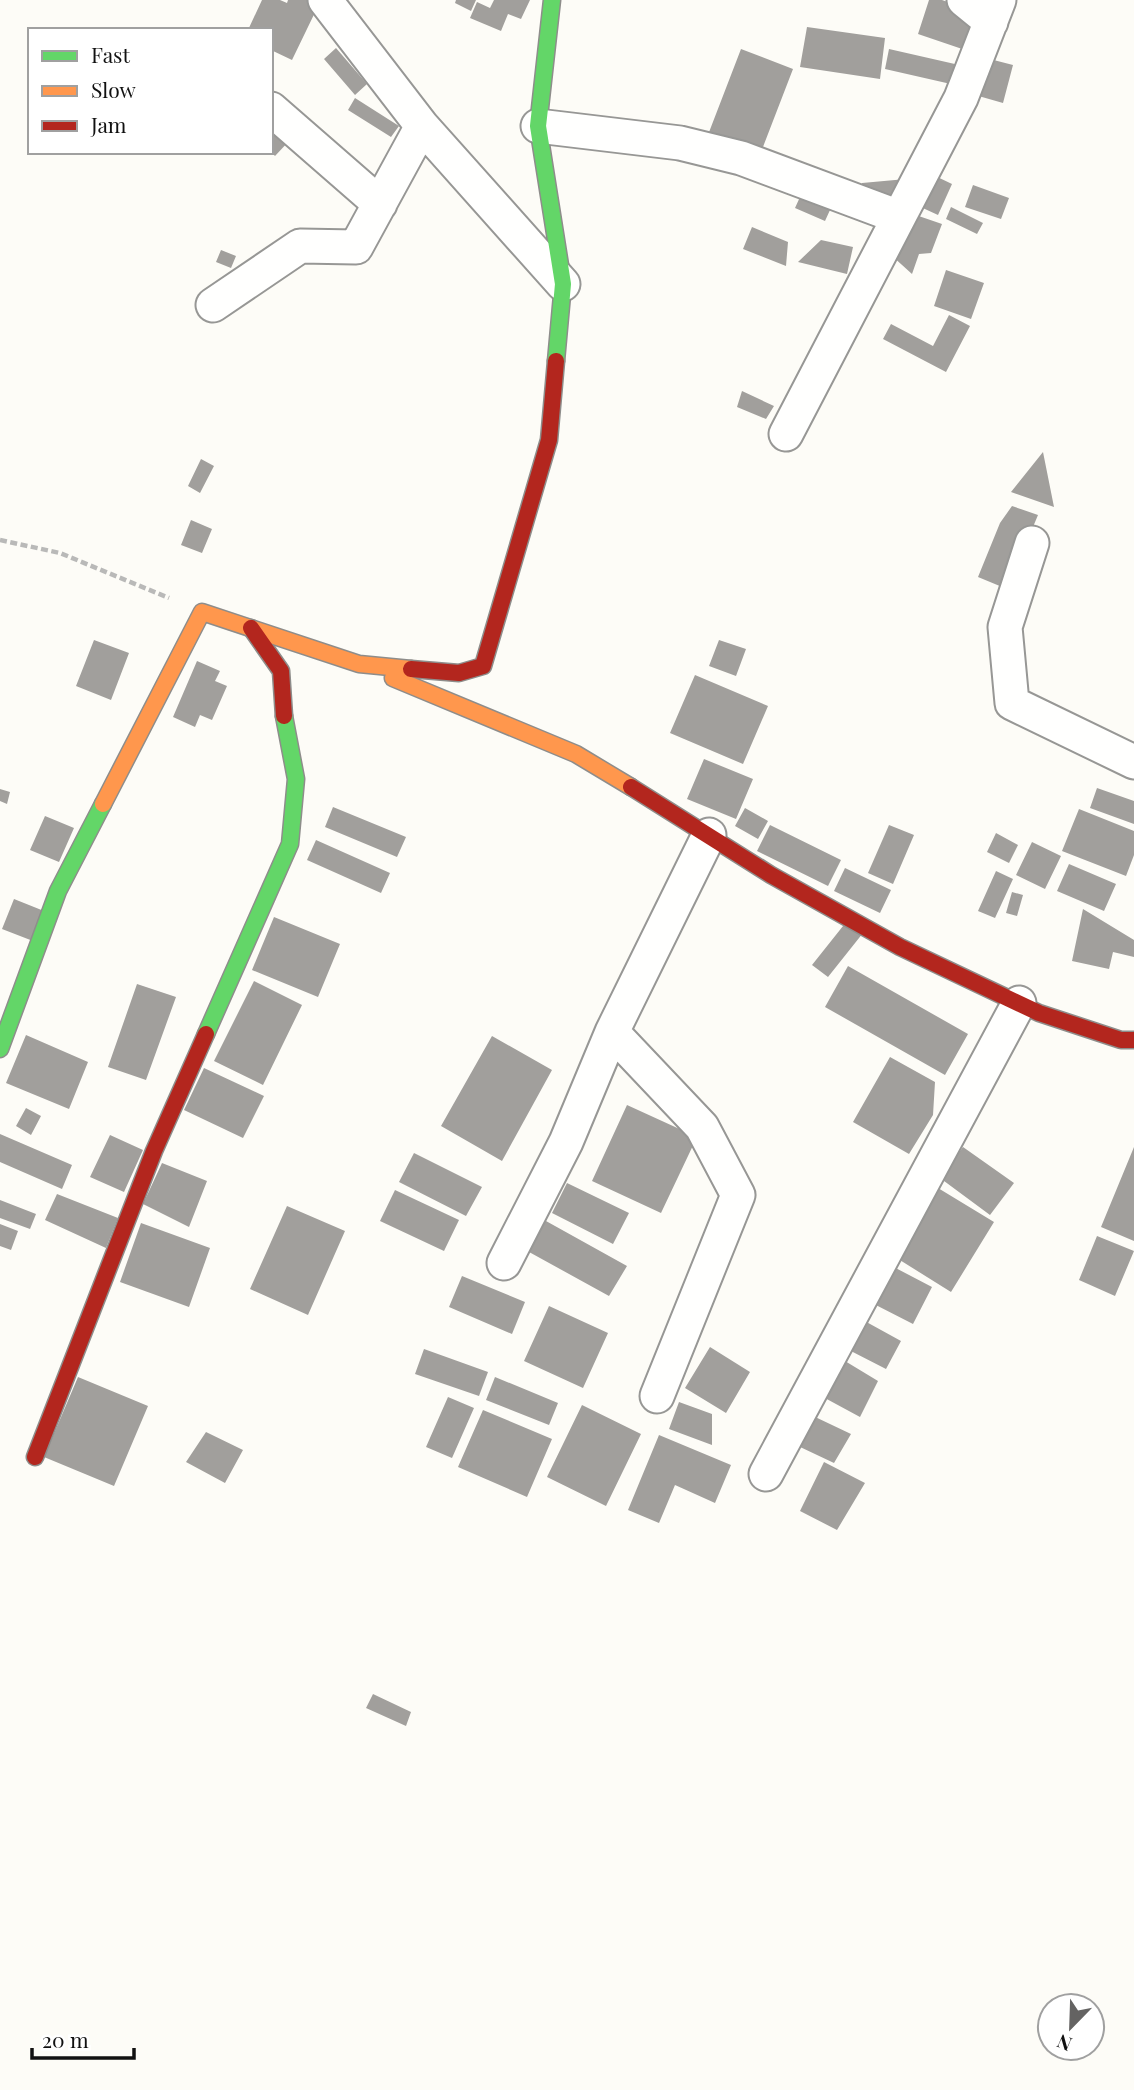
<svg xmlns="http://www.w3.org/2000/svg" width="1134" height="2090" font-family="'Playfair Display',serif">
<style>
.building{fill:#a19f9c}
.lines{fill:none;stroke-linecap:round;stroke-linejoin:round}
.street-casing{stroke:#979795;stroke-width:37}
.fast-casing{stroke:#8e8d8b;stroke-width:19}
.slow-casing{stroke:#8e8d8b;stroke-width:19}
.jam-casing{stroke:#8e8d8b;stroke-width:19}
.path{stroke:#b9b9b8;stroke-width:4.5;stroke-dasharray:7 3.5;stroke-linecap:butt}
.street{stroke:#fffffe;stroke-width:33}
.fast{stroke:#63d668;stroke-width:16}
.slow{stroke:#ff974d;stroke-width:16}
.jam{stroke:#b3261e;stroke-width:16}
</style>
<rect width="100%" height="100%" fill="#fdfcf7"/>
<path class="building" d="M262,0H280L287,3L288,0H321L292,60L271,50V30H248Z
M456,0H476L471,11L455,3Z
M494,0H530L521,19L508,14L501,31L470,18L477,2L490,8Z
M929,0H942L971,10V52L918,34Z
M807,27L885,38L880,79L800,67Z
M336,48L367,84L355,95L324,59Z
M741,49L793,69L758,160L706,140Z
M889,49L968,67L964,87L885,69Z
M978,56L1013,65L1003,103L968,93Z
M355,98L399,126L391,137L348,110Z
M271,124L290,140L275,156L271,152Z
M929,173L952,184L938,215L914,204Z
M906,179L895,209L857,195L862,183Z
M973,185L1009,198L1001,219L965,207Z
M805,186L835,199L825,221L795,208Z
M951,207L983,223L977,234L946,219Z
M907,212L942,224L931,253L919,254L912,274L891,255Z
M752,227L788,242L786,266L743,249Z
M821,240L853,247L847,274L798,262Z
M221,250L236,256L231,268L216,262Z
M946,270L984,283L971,319L934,306Z
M949,315L970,326L946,372L883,339L891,324L933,346Z
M742,391L774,406L766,419L737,407Z
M1043,452L1054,507L1011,492Z
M201,459L214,466L200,493L188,486Z
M1012,506L1038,515L1007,589L978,577L1000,523Z
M191,520L212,529L202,553L181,545Z
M94,640L129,653L111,700L76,686Z
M719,640L746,649L736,676L709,666Z
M197,661L220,671L215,681L227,686L212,720L200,715L195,727L173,717Z
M695,675L768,706L743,764L670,733Z
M704,759L753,779L736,819L687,799Z
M1097,788L1134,801V824L1090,808Z
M0,789L10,792L7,804L0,801Z
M333,807L406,837L397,857L325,827Z
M745,808L768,821L758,839L735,826Z
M1079,809L1134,831V855L1126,876L1062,851Z
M45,816L74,828L59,862L30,850Z
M770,825L841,860L828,886L757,851Z
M889,825L914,835L893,884L868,873Z
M996,833L1018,845L1009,863L987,852Z
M316,840L390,873L381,893L307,860Z
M1032,842L1061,856L1045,889L1016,875Z
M1069,864L1116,884L1104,911L1057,891Z
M845,868L891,890L880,913L834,891Z
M996,871L1013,879L995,918L978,911Z
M1012,892L1023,895L1017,916L1006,913Z
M14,899L44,911L33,941L2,929Z
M1083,909L1134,940V957L1113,952L1109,969L1072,961Z
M274,917L340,944L318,997L252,970Z
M847,921L863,933L828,977L812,965Z
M848,966L968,1034L945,1075L825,1007Z
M254,981L302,1005L263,1085L214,1061Z
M137,984L176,997L146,1080L108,1067Z
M26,1035L88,1062L69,1109L6,1083Z
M492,1036L552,1070L502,1161L441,1126Z
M890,1057L935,1082L933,1115L909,1154L853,1122Z
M204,1068L264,1096L243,1138L184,1110Z
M627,1105L697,1137L661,1213L592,1181Z
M26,1108L41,1116L31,1135L16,1126Z
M0,1134L72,1165L62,1189L0,1162Z
M110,1135L143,1150L124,1192L90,1177Z
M963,1147L1014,1183L990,1215L940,1178Z
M1134,1147V1241L1101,1227Z
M414,1153L482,1187L466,1216L399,1182Z
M162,1163L207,1181L189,1227L143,1204Z
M567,1183L629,1213L613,1244L552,1213Z
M938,1188L994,1222L951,1292L895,1257Z
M395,1190L459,1220L444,1251L380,1221Z
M57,1194L118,1218L106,1248L45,1220Z
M0,1200L36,1214L30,1229L0,1218Z
M287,1206L345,1231L308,1315L250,1289Z
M537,1216L627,1266L609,1296L520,1247Z
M141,1223L210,1248L189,1307L120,1282Z
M0,1224L18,1231L11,1250L0,1246Z
M1097,1236L1134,1251L1115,1296L1079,1280Z
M888,1264L932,1287L913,1324L868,1301Z
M462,1276L525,1302L512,1334L449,1307Z
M549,1306L608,1333L583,1388L524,1361Z
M861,1319L901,1341L886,1369L845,1348Z
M710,1347L750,1372L726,1413L685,1388Z
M424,1349L488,1372L479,1396L415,1374Z
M840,1358L878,1381L860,1417L823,1397Z
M78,1377L148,1406L114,1486L44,1457Z
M495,1377L558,1403L549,1425L486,1400Z
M448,1397L474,1408L452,1458L426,1447Z
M679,1402L712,1414V1445L669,1429Z
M582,1405L641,1434L606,1506L547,1477Z
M483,1410L552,1439L527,1497L458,1467Z
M811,1415L851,1434L834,1463L798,1446Z
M206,1432L243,1450L225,1483L186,1462Z
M659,1435L731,1465L715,1503L675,1485L659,1523L628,1510Z
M824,1462L865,1483L837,1530L800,1511Z
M373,1694L411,1712L406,1726L366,1708Z"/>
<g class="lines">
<defs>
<path id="street" d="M325,0L422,126
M964,0L991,22
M271,109L380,204
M538,126L680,143L741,158L899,217L786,434
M899,217L961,98L999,0
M213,305L300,246L356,247L422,126L563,284
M1032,543L1005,627L1012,703L1134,762
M612,1032L702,1127L738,1195L657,1396
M504,1263L566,1142L612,1032L709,835
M766,1474L1019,1003"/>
<path id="fast" d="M552,0L538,126L563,284L556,361
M206,1034L290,844L296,779L284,716
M0,1049L58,891L103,804"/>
<path id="slow" d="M393,678L576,754L631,787
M103,804L202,612L359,664L411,669"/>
<path id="jam" d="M251,628L281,671L284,716
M411,669L459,673L483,666L549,440L556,361
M631,787L771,875L900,947L1039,1013L1121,1040H1134
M35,1457L154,1151L206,1034"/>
</defs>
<use href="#street" class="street-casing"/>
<use href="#fast" class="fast-casing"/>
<use href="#slow" class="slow-casing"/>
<use href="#jam" class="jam-casing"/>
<path class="path" d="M0,540L60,553L169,598"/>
<use href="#street" class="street"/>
<use href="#fast" class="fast"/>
<use href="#slow" class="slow"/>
<use href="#jam" class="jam"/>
</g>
<rect x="28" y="28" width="245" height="126" fill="#ffffff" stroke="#a0a0a0" stroke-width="2"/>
<rect x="42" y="51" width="35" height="10" fill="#63d668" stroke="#a0a0a0" stroke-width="2"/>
<text x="91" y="63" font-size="21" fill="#111111">Fast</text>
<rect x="42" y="86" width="35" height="10" fill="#ff974d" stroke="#a0a0a0" stroke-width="2"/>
<text x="91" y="98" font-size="21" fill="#111111">Slow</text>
<rect x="42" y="121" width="35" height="10" fill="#b3261e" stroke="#a0a0a0" stroke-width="2"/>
<text x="91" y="133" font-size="21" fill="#111111">Jam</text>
<g transform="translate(1071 2027) rotate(203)"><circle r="33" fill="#ffffff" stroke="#a0a0a0" stroke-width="2"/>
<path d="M0-5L12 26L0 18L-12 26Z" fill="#646362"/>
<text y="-10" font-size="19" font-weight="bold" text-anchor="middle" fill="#111111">N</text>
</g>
<path d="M32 2048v10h102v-10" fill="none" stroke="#111111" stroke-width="3.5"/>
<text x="42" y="2048" font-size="21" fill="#111111" stroke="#ffffff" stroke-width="5" paint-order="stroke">20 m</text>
</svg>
